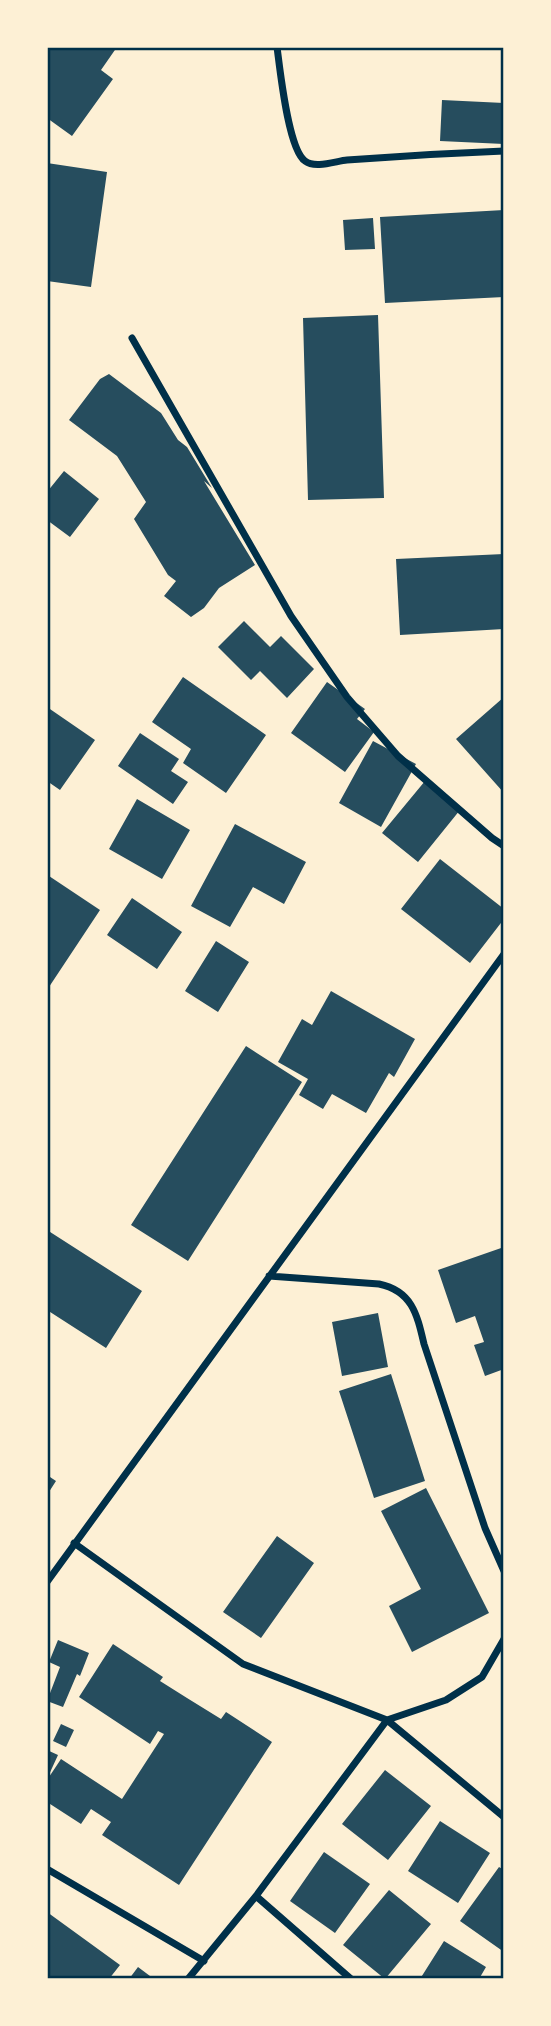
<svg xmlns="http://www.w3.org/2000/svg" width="551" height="2026" font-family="'Roboto Serif',serif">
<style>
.building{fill:#264d5e}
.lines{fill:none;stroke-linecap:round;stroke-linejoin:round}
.minor{stroke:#003049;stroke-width:7}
.neatline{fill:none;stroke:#003049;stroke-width:2.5}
</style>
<rect width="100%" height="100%" fill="#fdf0d5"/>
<path class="building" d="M47,47H117L101,70L113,79L72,136L47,118Z
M442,100L504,103V144L440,141Z
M47,163L107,172L91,287L47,281Z
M504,210V297L385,303L380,217Z
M373,218L375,249L345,250L343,220Z
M378,315L384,498L308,500L303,318Z
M109,374L161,413L178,440L187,447L212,488L204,481L255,565L219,588L204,608L191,617L164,596L176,581L168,575L134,519L146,502L117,456L69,420L100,379Z
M64,471L99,499L70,537L47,520V492Z
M504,554V629L400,635L396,559Z
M244,621L270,647L281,636L314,669L287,698L260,671L251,680L218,647Z
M183,677L266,735L226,793L183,763L191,749L152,722Z
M327,682L365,709L357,719L374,732L345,772L291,733Z
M504,697V793L456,739Z
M47,707L95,740L60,790L47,781Z
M140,733L179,759L171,771L188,782L173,804L118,766Z
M373,741L416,764L381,827L339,803Z
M425,781L460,810L418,862L382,833Z
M137,799L190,830L162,879L109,849Z
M235,824L306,862L284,904L253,887L230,927L191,906Z
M440,859L504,909V919L470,963L401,909Z
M49,876L100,910L47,990V879Z
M132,898L182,932L157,969L107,935Z
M216,941L249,962L218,1012L185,991Z
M331,991L415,1039L394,1077L389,1073L366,1113L332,1094L323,1109L299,1095L308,1079L278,1062L302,1019L312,1025Z
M246,1046L302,1082L188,1261L131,1225Z
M47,1230L142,1291L106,1348L47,1310Z
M504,1247V1369L485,1376L474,1345L484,1342L475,1316L456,1323L438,1270Z
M378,1313L388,1367L342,1376L332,1322Z
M391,1374L425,1481L374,1498L339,1391Z
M47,1475L56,1481L47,1495Z
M426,1488L489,1613L412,1652L389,1606L421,1589L381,1511Z
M277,1536L314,1563L261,1638L223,1612Z
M58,1640L89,1653L80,1676L77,1674L63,1707L47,1701L60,1667L49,1662Z
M113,1644L163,1677L160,1681L187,1698L221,1719L226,1712L272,1742L179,1885L102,1835L111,1822L91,1809L81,1824L47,1802V1780L61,1759L122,1799L164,1734L158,1731L150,1744L79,1697Z
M61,1724L74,1730L66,1747L53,1741Z
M47,1750L58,1755L47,1779Z
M385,1770L431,1806L388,1860L342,1824Z
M440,1821L490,1853L458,1903L408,1871Z
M324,1852L370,1884L335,1933L290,1901Z
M499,1867L504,1870V1952L460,1921Z
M389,1890L431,1924L385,1979L343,1945Z
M47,1912L120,1965L109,1979H47Z
M444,1941L486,1967L479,1979H420Z
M138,1967L154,1979H129Z"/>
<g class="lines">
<path class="minor" d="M277,47C280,69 288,149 305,161C315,169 336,161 347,160C399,156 451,153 504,151
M132,338L291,616L347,697L398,756L492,838L504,846
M269,1276L379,1284C412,1291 417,1314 424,1344L485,1528L504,1571
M74,1543L243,1664L387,1720L504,1817
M47,1582L504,954
M47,1869L204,1961
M256,1896L351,1979
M188,1979L256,1896L387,1720L446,1700L482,1677L504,1639"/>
</g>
<rect width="551" height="2026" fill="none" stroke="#fdf0d5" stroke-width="98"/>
<rect x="49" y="49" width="453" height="1928" class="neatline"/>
</svg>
